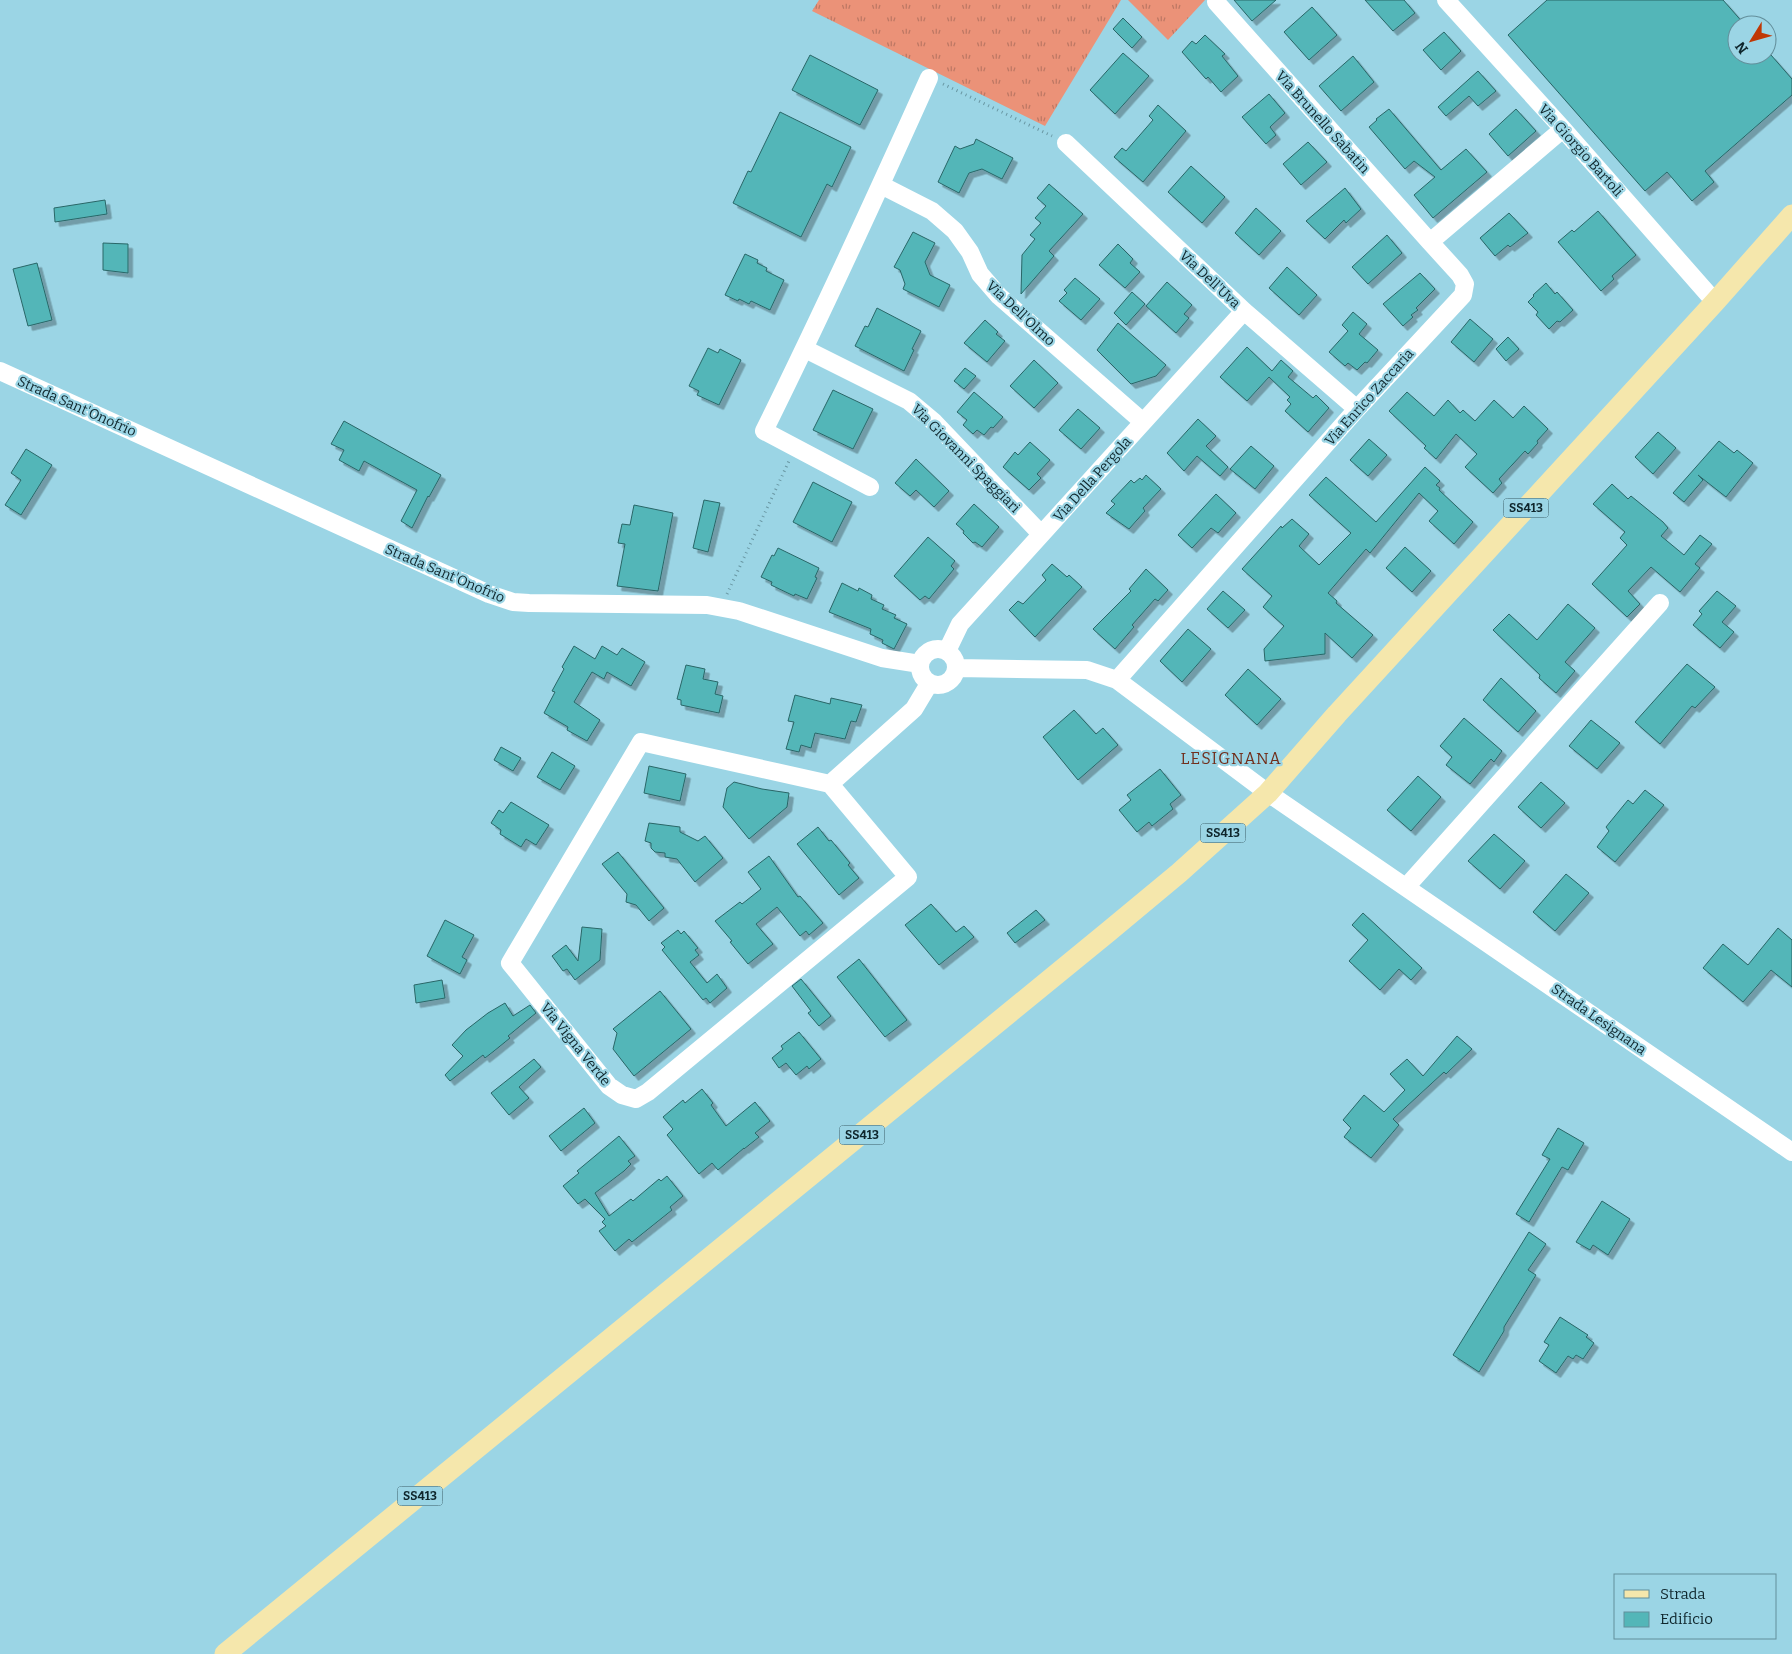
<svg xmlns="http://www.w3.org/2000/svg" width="1792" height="1654" font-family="Bitter,serif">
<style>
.grass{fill:url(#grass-tufts)}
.building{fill:#53b6b8;stroke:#296667;filter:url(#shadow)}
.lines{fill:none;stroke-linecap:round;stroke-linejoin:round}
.path{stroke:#6997a3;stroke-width:3;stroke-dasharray:1 4;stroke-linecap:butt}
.minor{stroke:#fff;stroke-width:18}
.major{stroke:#f5e7ac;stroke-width:21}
.labels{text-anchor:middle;stroke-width:4.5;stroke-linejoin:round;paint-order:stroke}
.shield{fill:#9bd5e5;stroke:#395a64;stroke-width:1}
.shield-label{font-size:12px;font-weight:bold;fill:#0f262c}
.street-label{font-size:14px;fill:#0f262c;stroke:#9bd5e5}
.quarter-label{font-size:16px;letter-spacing:1px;fill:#712e1b;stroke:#9bd5e5}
</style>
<defs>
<pattern id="grass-tufts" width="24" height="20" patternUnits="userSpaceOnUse" patternTransform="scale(1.25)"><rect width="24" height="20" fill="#eb9278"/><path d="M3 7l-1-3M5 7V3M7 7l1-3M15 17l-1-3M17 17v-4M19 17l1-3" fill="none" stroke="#bd7763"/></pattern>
<filter id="shadow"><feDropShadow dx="4.5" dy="4.5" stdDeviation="0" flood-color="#0004"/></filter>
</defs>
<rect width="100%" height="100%" fill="#9bd5e5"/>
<path class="grass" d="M819,0H1121L1045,126L812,11Z
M1128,0H1205L1168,40Z"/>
<path class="building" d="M1234,0H1276L1252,21Z
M1365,0H1404L1415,13L1393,31Z
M1547,0H1723L1745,25H1737V55H1771L1792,79V95L1705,171L1714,182L1692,201L1667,172L1645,191L1508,35Z
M1312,7L1337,35L1309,60L1284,32Z
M1123,18L1142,37L1132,48L1113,29Z
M1444,32L1461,51L1441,70L1423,50Z
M1205,35L1225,54L1222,56L1238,76L1221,92L1208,77L1206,79L1182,52L1192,41L1196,44Z
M1123,53L1149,76L1115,114L1090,90Z
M810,55L878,90L860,125L792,90Z
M1353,56L1374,82L1341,111L1319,86Z
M1478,71L1496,91L1478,106L1469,96L1446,116L1438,107Z
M1269,94L1285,113L1270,127L1276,135L1266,144L1242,117Z
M1158,105L1186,131L1143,182L1114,157L1122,148L1126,151L1153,120L1149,116Z
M1389,109L1441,170L1466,149L1487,172L1433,218L1414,195L1435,177L1414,161L1405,169L1369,127L1377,120L1376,119Z
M1516,109L1536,131L1508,156L1489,134Z
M780,112L851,147L832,187L827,184L801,237L733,203L748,171L751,172Z
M976,139L1013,158L1002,179L982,169L969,173L959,193L938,182L955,146L960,149L974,144Z
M1308,142L1327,162L1301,185L1283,164Z
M1191,166L1225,197L1202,223L1168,192Z
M1049,184L1083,214L1049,251L1054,256L1021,294L1022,255L1035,239L1030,235L1041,223L1035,218L1046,206L1037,198Z
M1345,188L1361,209L1346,223L1344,220L1325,239L1306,221Z
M105,200L107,214L55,222L54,208Z
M1256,208L1281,231L1259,255L1235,233Z
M1598,211L1636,255L1612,276L1614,279L1601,291L1558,242L1572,230L1574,232Z
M1509,213L1528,233L1510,247L1508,245L1495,256L1480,238Z
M913,232L935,243L925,262L930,275L950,285L939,307L903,289L905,284L900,270L894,267Z
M1387,235L1402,253L1368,284L1352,267Z
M103,243L128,244V273L103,270Z
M1118,244L1133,259L1130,263L1140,272L1125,288L1099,265Z
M745,254L758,260L757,263L767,268L766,271L784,280L770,310L751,301L749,304L739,299L738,301L725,295Z
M37,263L52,320L28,326L13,269Z
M1287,267L1317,295L1299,315L1269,288Z
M1420,273L1435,289L1416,308L1418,310L1411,315L1413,317L1403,326L1383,304Z
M1075,278L1100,299L1081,320L1059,301L1067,293L1064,290Z
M1167,282L1192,305L1184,314L1189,318L1176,333L1146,306Z
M1546,283L1555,294L1557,292L1573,310L1560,322L1557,321L1549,329L1536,315L1538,312L1528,302L1534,296L1533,295Z
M1132,292L1145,304L1126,325L1114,313Z
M877,308L921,331L912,349L914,350L904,371L855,346L865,326L868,327Z
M1353,312L1367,324L1359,334L1378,350L1367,363L1365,362L1357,370L1348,363L1345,366L1329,352L1348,331L1342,325Z
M1470,319L1493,339L1474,362L1451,342Z
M985,320L998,332L996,334L1005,341L987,362L964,343Z
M1118,323L1166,365L1156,376L1131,384L1097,350Z
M1508,337L1519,349L1506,361L1496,349Z
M1247,347L1272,371L1281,360L1293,371L1288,377L1313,398L1316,395L1329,408L1308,432L1285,411L1291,404L1287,400L1290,397L1269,377L1247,401L1220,377Z
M708,348L718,353L720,349L741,360L719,405L697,395L699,391L689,386Z
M1034,360L1058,383L1034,408L1010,386Z
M965,368L976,376L964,389L954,381Z
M833,390L873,409L853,449L813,430Z
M974,392L1003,417L993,428L991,427L984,435L977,430L973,434L963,425L967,420L957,412Z
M1407,392L1434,416L1448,400L1460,413L1463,410L1475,421L1494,400L1513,418L1524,406L1548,429L1537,441L1538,443L1528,454L1525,451L1499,479L1502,483L1493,493L1465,467L1477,454L1456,434L1436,459L1424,448L1426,446L1389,411Z
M1078,409L1100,428L1081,449L1059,430Z
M1198,419L1216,436L1206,446L1228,467L1220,476L1197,456L1184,471L1167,453Z
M344,421L441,475L429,497L428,496L412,528L401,521L417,490L364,461L359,471L339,460L344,450L331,444Z
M1658,432L1676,448L1653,474L1635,457Z
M1369,439L1387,455L1368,476L1350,460Z
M1719,441L1734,453L1737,450L1753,463L1726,497L1698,475L1703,480L1684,502L1673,493Z
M1030,442L1050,460L1037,474L1041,478L1029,490L1003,467L1015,452L1018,455Z
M1251,446L1274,466L1255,489L1230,469Z
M26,449L52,465L21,515L5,505L21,480L11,473Z
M916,459L949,491L934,507L916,490L910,496L895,483Z
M1425,467L1440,481L1436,485L1440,488L1439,490L1473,522L1454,544L1429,521L1438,511L1419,493L1370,553L1366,549L1328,593L1337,601L1336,603L1373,635L1352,658L1325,633V654L1265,661L1264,649L1284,626L1263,607L1272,596L1242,569L1281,526L1282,528L1292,519L1309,534L1299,546L1319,565L1351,533L1309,495L1326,477L1376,522Z
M1146,475L1161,489L1143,508L1145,511L1129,529L1106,513L1115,504L1111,501L1131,480L1134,483L1140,478L1142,480Z
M813,482L852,502L832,542L793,522Z
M1612,484L1628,499L1631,496L1663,522L1668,528L1661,536L1684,555L1700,535L1712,544L1695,564L1700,568L1680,592L1651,567L1628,591L1640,604L1627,617L1592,584L1627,545L1620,538L1625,532L1593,504Z
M1216,494L1236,513L1218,533L1211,528L1192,548L1178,535Z
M704,500L720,503L708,552L693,548Z
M974,504L999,527L982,547L975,542L973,543L963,533L964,531L956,524Z
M634,505L673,513L658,591L617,586L625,544L618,543L622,524L630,525Z
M928,537L955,561L951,566L954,569L929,599L925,596L920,600L894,576Z
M1405,547L1431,571L1412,592L1386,568Z
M778,548L819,568L815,577L817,578L807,599L795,594L794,596L771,585L772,582L761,577L772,555L774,556Z
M1052,564L1067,577L1069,575L1082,587L1035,637L1009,610L1018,601L1023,604L1046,580L1042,575Z
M1146,569L1168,590L1158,601L1155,599L1132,625L1134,627L1115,649L1093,629L1131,591L1129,589Z
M842,583L858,591L859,588L872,595L871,599L884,605L882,609L896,615L894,618L907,624L894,649L882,643L883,640L870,634L871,629L829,612Z
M1223,591L1245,610L1228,628L1207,609Z
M1717,591L1736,606L1722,622L1734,632L1720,648L1693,625L1702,614L1699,611Z
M1568,604L1595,628L1565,662L1575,671L1556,693L1539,678L1540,675L1493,630L1509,614L1537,640Z
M1188,629L1211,649L1182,682L1160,661Z
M574,646L595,659L602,646L617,655L622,648L645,662L631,686L607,672L604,679L592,672L574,702L600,720L587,741L567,730L568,727L544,713L555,692L552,691L564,669L562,667Z
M1687,664L1715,687L1695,708L1692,706L1660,744L1635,722Z
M686,665L705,669L703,679L718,682L715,694L723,696L719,713L681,705V700L677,699Z
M1248,669L1281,699L1257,725L1225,695Z
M1501,678L1536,711L1518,732L1483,700Z
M795,695L830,704L831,698L862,705L856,722L851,721L845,739L815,733L811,748L801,745L799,752L786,749L794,722L788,721Z
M1074,710L1096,734L1103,728L1118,745L1078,780L1043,737Z
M1464,718L1502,751L1494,762L1491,759L1470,784L1446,765L1452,757L1440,746Z
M1591,720L1620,743L1597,769L1569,746Z
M501,747L521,758L513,771L494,760Z
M552,752L575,766L560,790L537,777Z
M649,766L686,774L680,801L644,793Z
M1160,769L1181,795L1170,804L1173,809L1152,826L1149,822L1137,832L1119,810L1131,800L1127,795Z
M1418,776L1441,797L1411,831L1387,810Z
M734,782L762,789L789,793L787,807L749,839L723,807L727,788Z
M1541,782L1565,803L1541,828L1518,807Z
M1645,790L1664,805L1615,862L1597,847L1609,831L1606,827L1628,800L1633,804Z
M511,802L549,825L536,845L526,839L521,847L500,834L501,830L491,823L499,810L503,813Z
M649,823L680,827V832L698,841L705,836L723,858L695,882L677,859L665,857V853L655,852L651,848V843L645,841Z
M818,827L829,841L831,840L850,863L848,865L859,878L839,895L797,844Z
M1494,834L1525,861L1500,889L1468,861Z
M618,852L664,908L649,921L636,905L626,902L627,894L602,864Z
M769,856L798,897L800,896L823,923L809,935L806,931L800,936L777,907L756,924L773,944L748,964L730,942L732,941L715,921L740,902L742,904L761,889L748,872Z
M1566,874L1589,893L1555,931L1533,912Z
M931,904L956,932L964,926L974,937L939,965L905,925Z
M1036,910L1045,920L1015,943L1007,933Z
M1363,913L1422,968L1411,980L1399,969L1380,990L1349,961L1368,940L1352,925Z
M445,920L474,935L462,957L467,960L460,974L427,956Z
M582,927L602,929L600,960L575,980L567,969L563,971L552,956L566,945L578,961Z
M1778,928L1792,940V987L1771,970L1743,1002L1703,968L1723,944L1748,965Z
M678,930L681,934L684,931L698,948L695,950L699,955L690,962L707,983L717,974L727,988L710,1003L706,998L703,1000L662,950L665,947L661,943Z
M859,959L907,1020L885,1037L837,977Z
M801,979L831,1016L819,1026L808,1013L811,1011L792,986Z
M442,980L445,998L416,1003L414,985Z
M660,991L691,1029L634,1076L613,1049L617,1033L613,1029Z
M505,1003L513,1016L530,1005L536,1013L508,1036L510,1038L494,1051L485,1058L483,1055L450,1081L445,1075L463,1056L452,1045L466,1030L488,1013Z
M799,1032L821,1059L809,1069L807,1066L796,1075L786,1063L779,1068L772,1058L783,1049L781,1046Z
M1457,1036L1472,1049L1446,1074L1444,1072L1393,1119L1399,1125L1371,1158L1344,1137L1351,1128L1343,1120L1364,1095L1384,1112L1405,1090L1390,1074L1407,1059L1423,1076Z
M534,1059L541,1067L519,1087L529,1098L509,1115L491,1093Z
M702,1089L713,1103L711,1105L726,1126L755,1102L770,1121L755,1133L759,1137L744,1149V1148L718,1170L712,1163L699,1174L667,1135L673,1129L663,1117L683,1100L685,1103Z
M584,1108L595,1123L561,1151L549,1136Z
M1558,1128L1584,1143L1568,1170L1562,1167L1529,1222L1516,1214L1550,1159L1542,1155Z
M619,1136L635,1156L628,1161L631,1164L624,1171L595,1193L609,1216L631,1199L633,1201L659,1179L661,1181L667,1176L683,1196L670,1207L672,1210L632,1242L629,1239L615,1251L599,1231L606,1226L602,1222L605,1219L585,1199L578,1204L563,1186L579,1173L577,1171Z
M1602,1201L1630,1219L1608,1255L1593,1245L1590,1250L1576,1242Z
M1529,1232L1546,1244L1528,1270L1536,1275L1504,1327V1331L1479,1372L1453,1355Z
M1560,1317L1588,1335L1586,1337L1594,1343L1583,1359L1576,1355L1573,1359L1568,1356L1556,1373L1539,1361L1549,1345L1544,1342Z"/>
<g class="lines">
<path class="path" d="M943,84L1052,136
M727,594L789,461"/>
<path class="minor" d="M1446,0L1563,129L1715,302
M1216,2L1430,242
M1066,143L1244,311L1357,409
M881,185L932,211L955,231L970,252L980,274L999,296L1143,422
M805,349L909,401L934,422L1041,534
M0,371L489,594L513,602L529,603L707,605L739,611L882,658L920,664
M870,487L764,431C822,314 876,196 929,78
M920 667a18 18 0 1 1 36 0a18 18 0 1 1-36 0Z
M947,651L960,624L1244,311
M956,668L1087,670L1117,680L1268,793L1792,1152
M1117,680L1357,409L1463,295L1465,284L1460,275L1430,242L1563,129
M641,742L830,784L908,877L648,1092L636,1099L622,1095L609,1086L510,963Z
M830,784L914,709L929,684
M1407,886L1660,603"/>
<path class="major" d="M225,1654L1108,932L1179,873L1268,793L1337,714L1715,302L1792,215"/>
</g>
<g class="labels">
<g class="shield">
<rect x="1503.5" y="498.5" width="45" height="19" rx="4"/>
<rect x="1200.5" y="823.5" width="45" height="19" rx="4"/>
<rect x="839.5" y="1125.5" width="45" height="19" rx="4"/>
<rect x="397.5" y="1486.5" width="45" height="19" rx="4"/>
</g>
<g class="shield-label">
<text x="1526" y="512">SS413</text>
<text x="1223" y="837">SS413</text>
<text x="862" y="1139">SS413</text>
<text x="420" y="1500">SS413</text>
</g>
<g class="street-label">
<text transform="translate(1323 122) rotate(48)" y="5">Via Brunello Sabatin</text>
<text transform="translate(1581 150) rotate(48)" y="5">Via Giorgio Bartoli</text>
<text transform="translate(1210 279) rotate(43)" y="5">Via Dell'Uva</text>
<text transform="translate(1021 313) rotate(43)" y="5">Via Dell'Olmo</text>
<text transform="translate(1369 397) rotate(-48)" y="5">Via Enrico Zaccaria</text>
<text transform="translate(77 406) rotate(24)" y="5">Strada Sant'Onofrio</text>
<text transform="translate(966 458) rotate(45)" y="5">Via Giovanni Spaggiari</text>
<text transform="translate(1092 479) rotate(-48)" y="5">Via Della Pergola</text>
<text transform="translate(445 573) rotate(23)" y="5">Strada Sant'Onofrio</text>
<text transform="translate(1599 1019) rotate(35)" y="5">Strada Lesignana</text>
<text transform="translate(576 1044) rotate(51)" y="5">Via Vigna Verde</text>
</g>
<g class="quarter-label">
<text x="1231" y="764">LESIGNANA</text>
</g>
</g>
<rect x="1614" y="1574" width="162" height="65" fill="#9bd5e5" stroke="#638f9b"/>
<rect x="1624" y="1590" width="25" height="8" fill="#f5e7ac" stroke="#638f9b"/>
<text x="1660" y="1599" font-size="15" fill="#0f262c">Strada</text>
<rect x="1624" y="1612" width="25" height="15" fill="#53b6b8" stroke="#638f9b"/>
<text x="1660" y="1624" font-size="15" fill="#0f262c">Edificio</text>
<g transform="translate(1752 40) rotate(233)"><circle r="24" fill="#9bd5e5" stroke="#638f9b"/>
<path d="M0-4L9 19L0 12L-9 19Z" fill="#c03805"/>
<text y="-8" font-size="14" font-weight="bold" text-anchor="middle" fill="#0f262c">N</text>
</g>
</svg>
